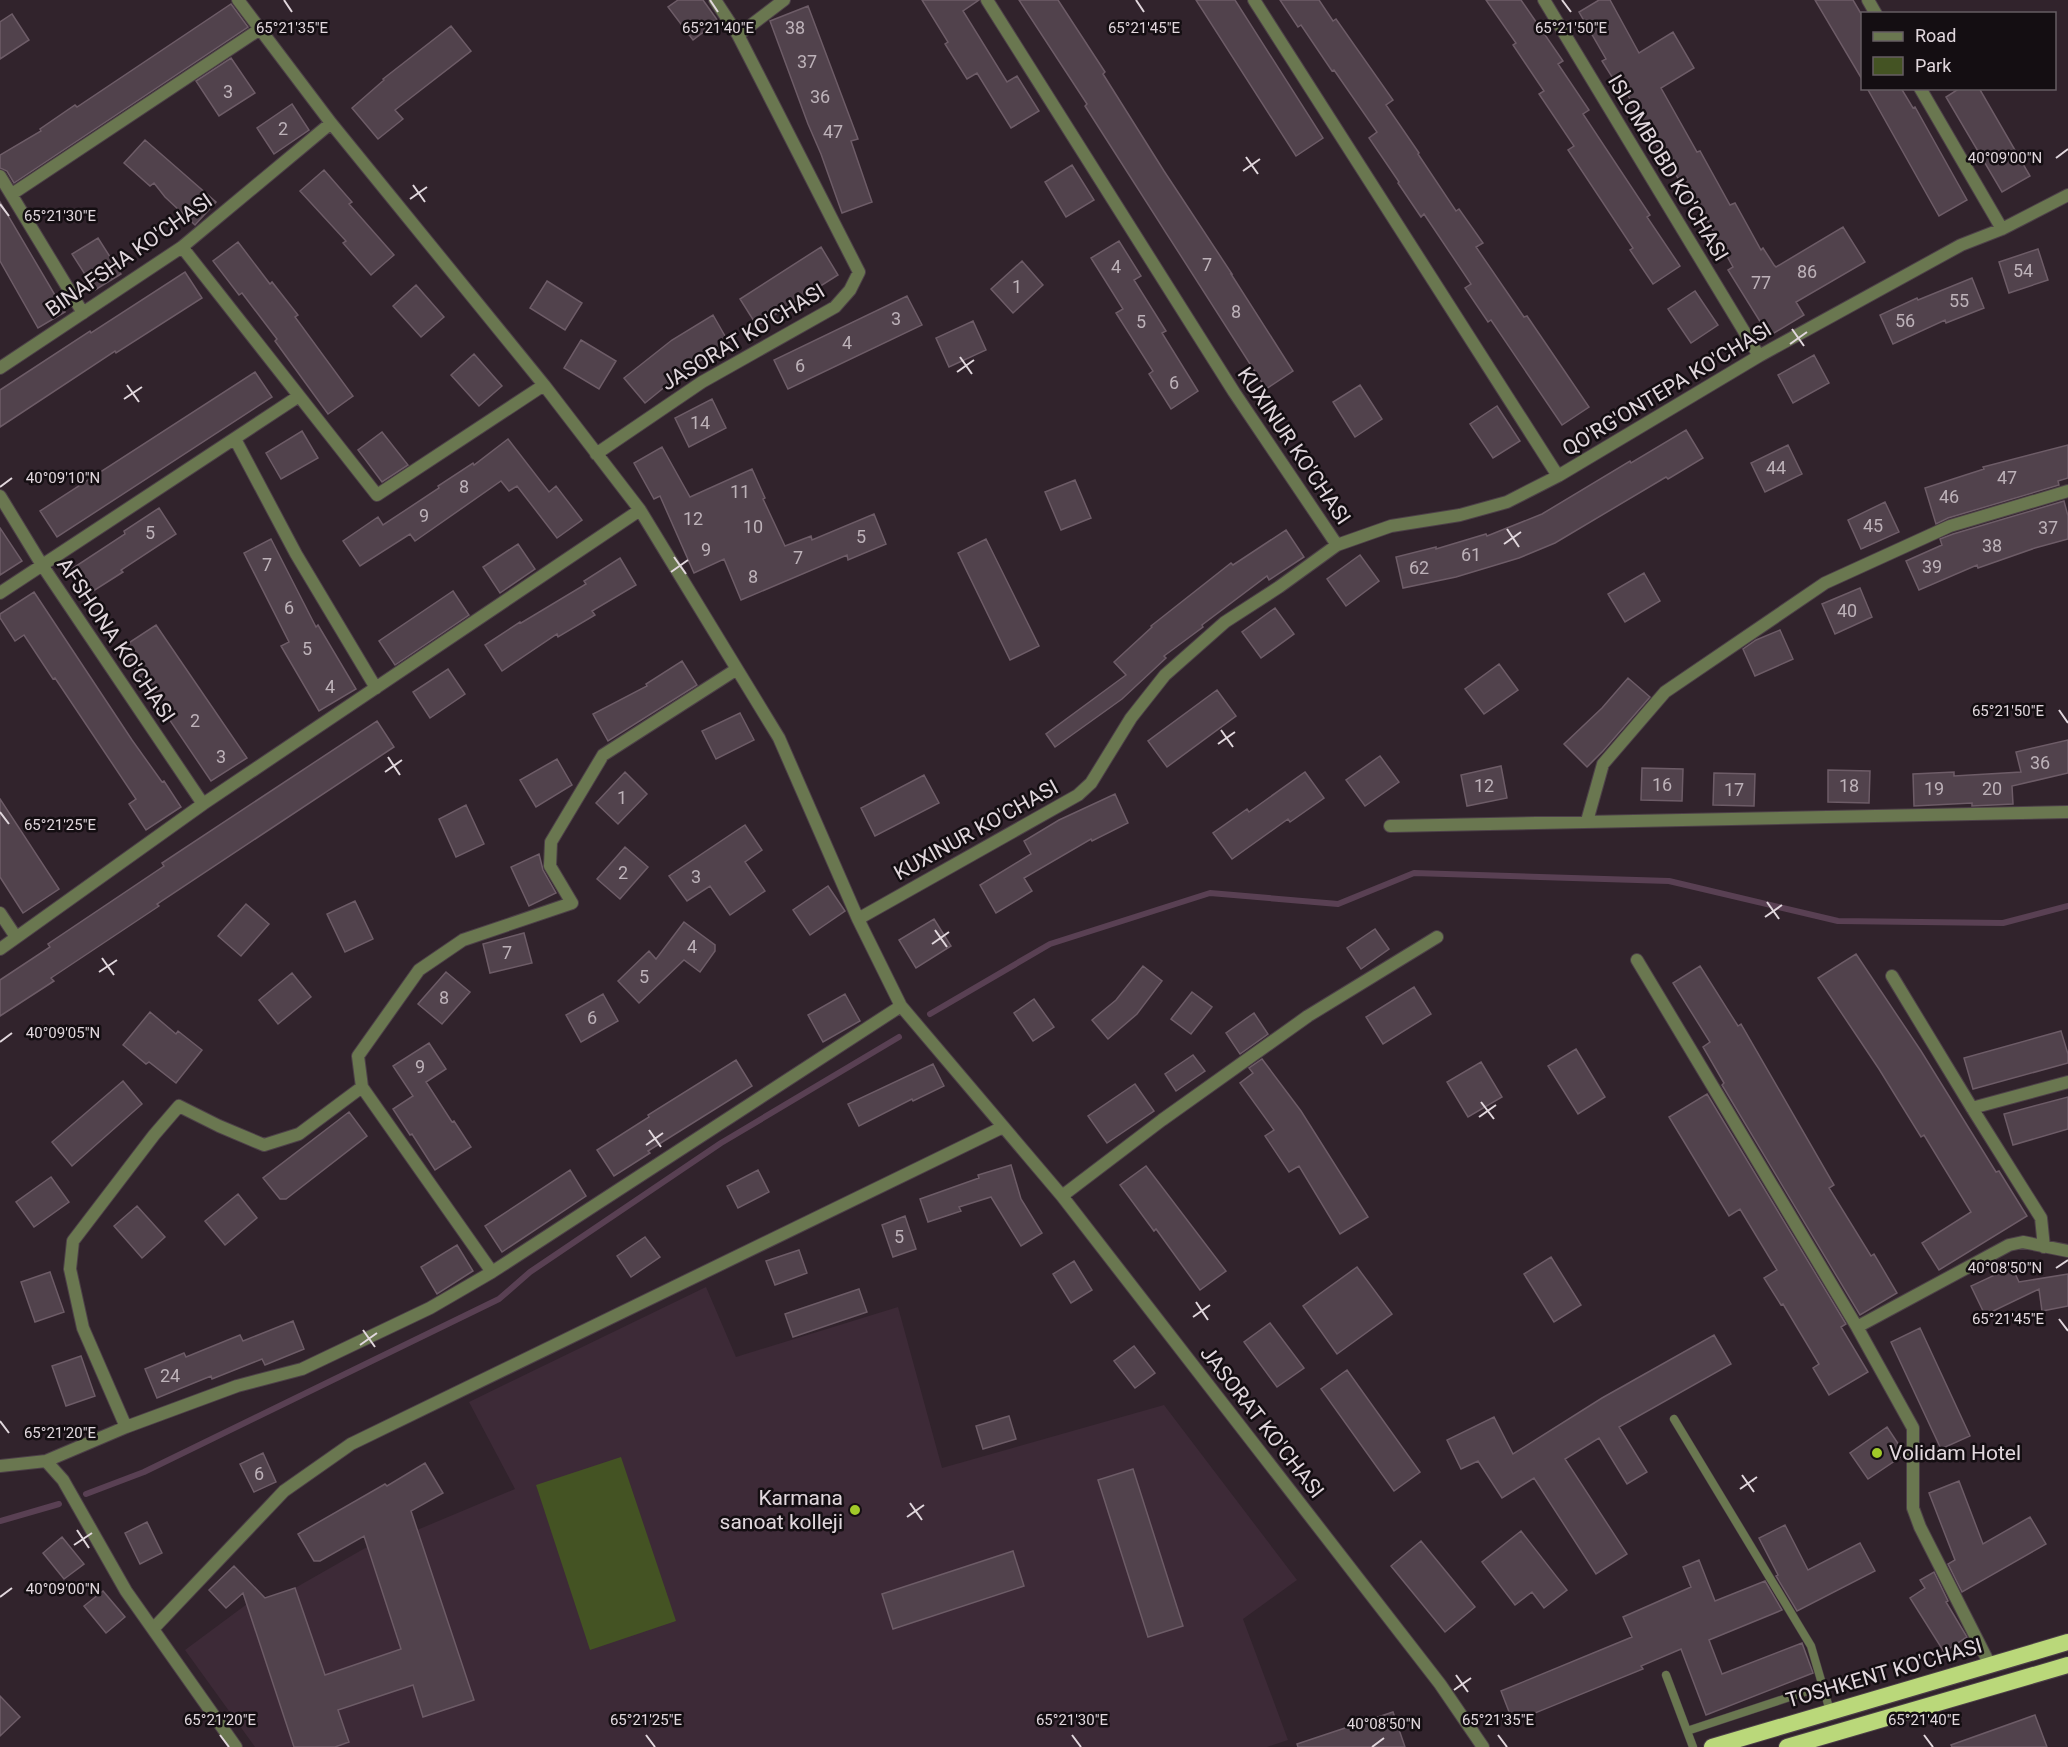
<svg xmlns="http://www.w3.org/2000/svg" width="2068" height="1747" font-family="Roboto,sans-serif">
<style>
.built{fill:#3d2a37}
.green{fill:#445323}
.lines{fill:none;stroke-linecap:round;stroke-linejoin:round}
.stream{stroke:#594053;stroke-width:6}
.building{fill:#51424c;stroke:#6d5c67;stroke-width:1.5}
.service-casing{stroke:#4d4048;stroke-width:9}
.minor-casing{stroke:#4d4048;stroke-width:14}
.trunk-casing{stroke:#4d4048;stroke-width:18}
.service{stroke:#6a7750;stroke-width:8}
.minor{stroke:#6a7750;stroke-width:12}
.trunk{stroke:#bad87a;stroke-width:16}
.ticks{fill:none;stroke:#e1d7dd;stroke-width:2}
.poi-dot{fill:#a1c929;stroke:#140e12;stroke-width:2}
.labels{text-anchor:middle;stroke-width:5;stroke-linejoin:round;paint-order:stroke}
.number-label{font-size:18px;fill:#bdb2b9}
.street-label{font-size:21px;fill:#e1d7dd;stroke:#140e12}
.poi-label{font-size:21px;fill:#e1d7dd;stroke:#140e12;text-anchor:start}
.ticks-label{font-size:15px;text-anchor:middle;fill:#e1d7dd;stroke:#140e12;stroke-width:5;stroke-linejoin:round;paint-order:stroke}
</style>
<rect width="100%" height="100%" fill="#31232c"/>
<path class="built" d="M706,1287L736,1357L898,1307L942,1468L1164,1405L1297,1580L1243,1619L1288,1740L1267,1747H255L185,1650L247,1604L295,1588L367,1547L417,1530L515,1489L469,1402Z"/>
<path class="green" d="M621,1457L676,1621L590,1650L536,1485Z"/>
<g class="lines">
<path class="stream" d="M930,1014L1050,944L1210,893L1338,904L1414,873L1669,881L1838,921L2003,923L2068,906
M86,1494L144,1472L499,1299L530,1272L721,1143L899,1037
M0,1521L59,1504"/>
</g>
<path class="building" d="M678,0H703L718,21L693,40L668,7Z
M922,0H979L963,11L1007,82L1017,76L1039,111L1011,128L977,73L967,79L945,44L948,42Z
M1019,0H1058L1105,72L1103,74L1164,171L1232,274H1231L1293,371L1266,389L1085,106L1087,104Z
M1196,0H1235L1323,138L1296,156Z
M1280,0H1319L1333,21L1336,19L1393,100L1386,105L1419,153L1418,154L1456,211L1459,209L1483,243L1476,247L1524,317L1527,316L1589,407L1562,425L1491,320L1488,322L1465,288L1471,284L1424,214L1421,217L1398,183L1399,182L1369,138L1377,132L1334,70L1332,71L1301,25L1298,27Z
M1486,0H1521L1563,61L1558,64L1589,110L1583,114L1650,215L1647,217L1680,266L1653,284L1630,250L1633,248L1568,150L1574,146L1539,94L1544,91L1513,45L1516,43Z
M1599,0H1610L1639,53L1673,32L1694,68L1661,88L1697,152L1700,151L1730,205L1735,203L1761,250L1763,248L1774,265L1776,267L1843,227L1865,262L1796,302L1804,315L1769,336L1728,270L1733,267L1696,200L1692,202L1661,149L1659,150L1627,94L1624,96L1602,61L1606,59L1579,12Z
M1815,0H1853L1863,17V81Z
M231,4L248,27L14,183L7,171L0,168V155L41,131L40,129L75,105L77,107Z
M808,6L858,139L851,141L872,202L842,213L821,154L808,124L770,21Z
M12,14L29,40L0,59V22Z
M451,26L471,51L395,110L403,119L378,139L352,108L384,80L383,79Z
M231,58L255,93L219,116L196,81Z
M1867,88H1901L1913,108L1915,107L1967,200L1939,216Z
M1960,88H1979L2030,176L2002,192L1946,97Z
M292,104L309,130L274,154L257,128Z
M145,140L216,202L195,225L165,197L154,183L150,186L124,163Z
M1072,165L1094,200L1066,217L1045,182Z
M324,170L352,202L349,204L394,255L371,275L343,243L346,241L300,191Z
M0,202L65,312L38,328L0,261Z
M98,238L121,274L95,290L72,254Z
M1119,241L1141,276L1134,280L1166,331L1162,333L1198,391L1171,409L1149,374L1153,371L1116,313L1123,309L1091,258Z
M238,242L270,284L272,282L298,315L295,317L353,396L328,414L275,341L277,339L242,293L239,295L213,261Z
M821,247L838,275L757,326L740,299Z
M2038,249L2048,280L2009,293L1999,262Z
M1022,261L1043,285L1013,313L991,289Z
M185,272L202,298L116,353L115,351L0,427V390L90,331L91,333Z
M1972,278L1984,308L1946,323L1945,320L1893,344L1880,315L1917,298L1918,300Z
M547,281L582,303L565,330L530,308Z
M416,285L444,317L421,337L393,306Z
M1695,291L1718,325L1691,343L1668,309Z
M907,296L922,325L788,389L774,360Z
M713,315L729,343L688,368L645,403L624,378L672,340Z
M973,321L986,350L949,367L936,338Z
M581,340L616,361L599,389L564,368Z
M474,354L502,386L479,406L451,375Z
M1814,355L1829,383L1793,403L1778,375Z
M255,372L272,397L57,537L40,511Z
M1360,385L1382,419L1355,437L1333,402Z
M712,399L726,428L689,447L675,418Z
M1497,406L1520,441L1493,458L1470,424Z
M1686,430L1703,458L1668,479L1666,477L1555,543L1519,558L1456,577L1403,588L1396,557L1436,547V549L1486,534L1487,536L1542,514L1630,461L1631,463Z
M302,431L318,458L281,479L266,453Z
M382,432L408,465L382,482L358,450Z
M508,439L549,492L556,486L582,520L557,538L517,486L509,491L501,481L415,541L410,534L360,566L343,541L378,517L383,525L439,488L438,486L473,463L474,465Z
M1788,445L1802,474L1765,492L1751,463Z
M2068,445V478L2058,481L2059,485L1948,518L1936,524L1925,488L1984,469L1983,467Z
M662,447L690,497L752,469L765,498L763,499L785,546L811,536L812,540L874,514L886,544L848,560L847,555L741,600L724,559L694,573L660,496L654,499L634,463Z
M1075,480L1091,518L1061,530L1045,492Z
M2064,501L2068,516V539L2035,548L1978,568L1977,565L1919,590L1906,561L1942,545L1940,539L1953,534Z
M1885,502L1899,532L1861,549L1848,520Z
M159,508L176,534L121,570L123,572L87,595L70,570L125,534L124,531Z
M0,528L22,561L0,575Z
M1286,530L1304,557L1269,580L1267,576L1202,625L1203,627L1164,656L1166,658L1122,699L1055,747L1046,734L1126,675L1114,662L1152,627L1151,626L1231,563L1233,565Z
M271,539L316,627L318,625L356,689L319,711L281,646L289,642L244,553Z
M986,539L1039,646L1010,660L958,553Z
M518,544L535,569L500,593L483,567Z
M1360,555L1379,581L1346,606L1327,579Z
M620,558L636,585L592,611L595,615L558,637L557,634L502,671L485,645L520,622L521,623L586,584L584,581Z
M1644,573L1660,601L1625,622L1608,594Z
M1860,588L1872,617L1835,634L1822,604Z
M453,591L469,615L395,665L379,641Z
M34,592L132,740L162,782L164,781L181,807L146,830L129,804L136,799L55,678L53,679L24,635L15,641L0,618V614Z
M1275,608L1294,634L1261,658L1242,632Z
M156,625L247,758L211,781L121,648Z
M1780,630L1793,659L1755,676L1743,649L1756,640Z
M682,661L697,685L608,741L593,714L647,686L646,684Z
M1499,664L1518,690L1484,714L1465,689Z
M448,669L465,694L430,718L413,692Z
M1628,678L1650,697L1603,751L1587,767L1564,744L1602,708Z
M1217,690L1236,716L1167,767L1148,741Z
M740,713L754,740L716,759L702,731Z
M377,721L394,747L157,904L159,906L51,978L54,981L0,1016V980L50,947L48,944L164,866L162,863Z
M2068,740V773L2012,786L2013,804L1972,806V803L1914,806L1913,774L1954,772V776L2021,772L2016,752Z
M1380,756L1399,782L1365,806L1346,780Z
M557,759L572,785L536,807L520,780Z
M1501,766L1507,798L1467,806L1461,775Z
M1642,768L1683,769L1682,801L1641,800Z
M1828,770L1870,771L1869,803L1828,802Z
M625,772L647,794L618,824L596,803Z
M1305,772L1324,798L1290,822L1288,819L1232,859L1213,833L1247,809L1249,812Z
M1714,773L1755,774L1754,806L1713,805Z
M924,775L939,803L875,836L861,808Z
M1115,794L1128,823L1092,841L1091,839L1024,878L1032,891L996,913L980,885L1031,854L1024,841L1059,820Z
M0,799L59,889L23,913L0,877Z
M466,805L484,844L456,857L439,819Z
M745,825L762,850L745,862L765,891L730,915L710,886L687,901L669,876Z
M625,847L648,867L620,899L597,879Z
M539,854L543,870L556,893L529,906L511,867Z
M828,886L845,911L810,935L793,910Z
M355,901L373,939L345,952L327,914Z
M246,904L269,924L241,956L218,936Z
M934,919L951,946L916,968L899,940Z
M684,922L715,945V951L700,972L684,960L639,1003L618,981L649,951L656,959Z
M1375,929L1389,949L1361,969L1347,948Z
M524,933L532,963L490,973L483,944Z
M1856,954L1921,1051L1996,1172L1999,1171L2027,1216L1939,1270L1922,1243L1971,1212L1924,1135L1921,1137L1879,1069L1818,978Z
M1143,966L1162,981L1137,1014L1108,1039L1092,1020L1116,1000Z
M1700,966L1738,1026L1741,1024L1834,1185L1829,1188L1871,1256L1874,1254L1897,1293L1860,1315L1722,1085L1724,1083L1703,1047L1710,1042L1673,983Z
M446,972L470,992L442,1024L418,1004Z
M292,973L311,997L278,1024L259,1000Z
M1414,987L1431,1014L1383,1044L1366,1017Z
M1192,992L1212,1007L1191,1034L1171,1019Z
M603,994L618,1021L581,1042L566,1015Z
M845,994L860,1021L823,1042L808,1015Z
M1034,999L1054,1027L1033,1041L1014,1013Z
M150,1012L176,1034L178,1031L202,1050L176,1083L149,1062L146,1064L123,1045Z
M1254,1013L1268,1034L1240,1054L1226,1033Z
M2061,1031L2068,1054V1063L1973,1089L1964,1058Z
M429,1043L446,1069L426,1082L452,1122L454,1121L471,1147L435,1170L412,1134L410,1135L393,1109L413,1096L393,1066Z
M1576,1049L1605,1097L1578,1114L1548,1066Z
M1193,1055L1205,1071L1176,1091L1165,1074Z
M1262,1059L1301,1111L1368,1217L1340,1234L1299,1166L1289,1172L1265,1136L1274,1130L1240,1083L1253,1073L1249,1068Z
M736,1060L752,1086L648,1151L650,1153L614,1176L597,1150L649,1117L648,1115Z
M1481,1062L1502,1097L1468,1117L1447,1082Z
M933,1064L944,1086L913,1101L912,1099L859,1126L848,1104Z
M123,1081L142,1104L72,1166L52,1142Z
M1135,1084L1154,1111L1107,1143L1088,1116Z
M1707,1094L1846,1324L1841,1327L1868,1372L1829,1395L1813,1368L1819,1364L1783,1304L1781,1305L1764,1278L1777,1270L1740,1209L1729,1216L1669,1117Z
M2068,1097V1129L2013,1145L2004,1114Z
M349,1112L367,1136L286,1199H280L263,1178Z
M1011,1165L1021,1199L1042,1233L1021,1246L991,1197L959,1207L961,1211L928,1222L920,1199L979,1178L978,1175Z
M1146,1166L1226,1271L1200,1290L1156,1229L1154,1231L1120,1185Z
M570,1170L586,1196L502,1252L485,1226Z
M758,1170L769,1192L738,1208L727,1186Z
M51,1177L69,1202L34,1227L16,1202Z
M238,1194L257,1218L225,1245L205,1221Z
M137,1206L165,1237L142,1258L114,1226Z
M905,1216L916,1249L893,1257L882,1225Z
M645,1237L660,1257L631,1277L617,1256Z
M457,1245L473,1271L437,1294L421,1267Z
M799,1250L807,1273L775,1285L766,1261Z
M1551,1257L1581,1305L1554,1322L1524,1274Z
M1074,1261L1092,1290L1071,1303L1053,1274Z
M1357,1267L1392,1314L1337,1354L1303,1306Z
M2012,1267L2019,1282L2068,1274V1306L2042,1311L2039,1289L1985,1315L1971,1286Z
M50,1272L64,1312L35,1322L21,1282Z
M859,1289L867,1312L793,1337L785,1314Z
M293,1321L304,1349L265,1365L262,1359L212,1379L211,1376L157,1398L145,1369L184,1353L186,1357L240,1335L243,1341Z
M1270,1323L1304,1368L1277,1387L1244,1342Z
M1920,1328L1970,1436L1941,1449L1891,1342Z
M1714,1335L1731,1364L1619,1427L1647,1472L1627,1484L1599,1438L1565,1459L1627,1554L1596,1574L1534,1478L1502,1498L1478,1461L1461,1469L1447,1440L1494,1417L1513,1454L1602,1398Z
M1134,1346L1155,1373L1135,1388L1114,1361Z
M81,1356L95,1396L66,1406L52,1366Z
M1347,1370L1420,1472L1394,1491L1321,1389Z
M1009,1416L1016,1439L983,1449L976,1426Z
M1887,1427L1905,1454L1868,1479L1850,1453Z
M263,1453L276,1482L254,1492L240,1464Z
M425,1463L443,1493L411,1511L474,1700L423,1717L413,1685L338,1710L349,1742L335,1747H294L243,1593L226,1608L209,1590L234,1566L265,1598L295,1588L325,1675L401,1649L364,1536L320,1561H314L298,1534L385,1484L387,1486Z
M1133,1469L1183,1626L1148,1637L1098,1480Z
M1959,1481L1983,1544L2030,1517L2046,1544L1962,1592L1948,1564L1955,1560L1929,1493Z
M147,1522L162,1553L140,1564L125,1533Z
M1785,1525L1808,1570L1860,1543L1875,1571L1797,1611L1776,1576L1778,1575L1759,1538Z
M1521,1531L1567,1590L1544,1608L1532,1592L1515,1605L1482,1562Z
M62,1537L84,1564L64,1579L43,1553Z
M1421,1541L1475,1607L1445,1632L1391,1566Z
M1013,1551L1024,1586L893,1629L882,1594Z
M1699,1560L1715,1601L1765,1581L1782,1610L1709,1640L1722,1674L1802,1643L1813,1673L1706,1715L1681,1649L1641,1666L1643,1669L1513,1722L1501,1691L1632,1637L1623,1617L1691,1587L1683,1567Z
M1934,1572L1948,1601L1946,1602L1967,1637L1944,1652L1910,1598L1925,1588L1920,1580Z
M103,1591L125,1617L106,1633L84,1606Z
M0,1696L20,1717L0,1736Z
M1393,1712L1405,1747H1298L1297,1744Z
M2035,1715L2047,1747H1952L1951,1745Z"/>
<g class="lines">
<defs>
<path id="service" d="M1674,1419L1811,1646L1830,1711
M1666,1675L1693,1747
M1687,1731L1823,1686"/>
<path id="minor" d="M238,0L331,123L544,385L640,510L779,738L858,919L901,1006L1062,1196L1440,1684L1483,1747
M987,0L1234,392L1337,545
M1254,0L1558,476
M1544,0L1759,356
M1868,0L1876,14
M738,35L784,0
M1920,88L2002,229
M0,176L83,313
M12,194L260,29
M182,247L377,495L544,385
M0,368L182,247L331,123
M235,439L296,554L376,688
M596,454L702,382L835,307L850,290L859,272L738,35L715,0
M0,496L42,565L203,804
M0,593L299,396
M1587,821L1603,764L1665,692L1825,583L1950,526L2068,491
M1390,826L2068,812
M0,913L16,937
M858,919L1078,795L1091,783L1131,718L1165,675L1225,622L1279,587L1337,545L1391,526L1460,515L1507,502L1558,476L1759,356L1961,245L2002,229L2068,195
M0,949L203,804L640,510
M1637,960L1857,1327L1913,1428V1508L1920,1527L1990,1665
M1892,976L1972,1108L2041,1218L2044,1247
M1972,1108L2068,1082
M1062,1196L1162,1120L1308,1016L1437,937
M492,1272L362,1087L358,1056L419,970L463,940L572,903L550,866L551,842L603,755L737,669
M1857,1327L2009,1245L2023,1242L2068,1251
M126,1427L83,1328L70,1269L73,1241L154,1135L179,1106L219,1126L264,1145L299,1134L362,1087
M46,1461L126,1427L237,1386L302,1369L430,1308L492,1272L901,1006
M0,1466L46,1461L63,1480L126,1591L236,1747
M153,1629L284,1491L351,1444L1003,1127"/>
<path id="trunk" d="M1712,1747L2068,1642
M1787,1747L2068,1665"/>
</defs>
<use href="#service" class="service-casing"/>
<use href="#minor" class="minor-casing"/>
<use href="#trunk" class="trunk-casing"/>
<use href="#service" class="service"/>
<use href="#minor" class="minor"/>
<use href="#trunk" class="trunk"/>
</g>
<path class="ticks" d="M284,0L292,12M710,0L718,12M1136,0L1144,12M1562,0L1571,12M1246,157L1258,174M2056,158L2068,149M1243,171L1260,159M413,185L425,202M410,199L427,187M0,204L9,216M1792,329L1804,346M1790,344L1807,332M960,357L972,374M957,372L974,360M127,385L139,402M124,399L142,387M0,487L12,478M1507,529L1519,547M1504,544L1521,532M674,557L686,574M671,572L688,560M2059,710L2068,723M1221,730L1233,747M1218,744L1235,732M388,757L400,775M385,772L402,760M0,812L9,824M1767,902L1779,919M1765,917L1782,905M935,930L947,947M932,944L949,932M102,958L114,975M99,972L117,960M0,1042L12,1033M1481,1102L1494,1119M1479,1117L1496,1105M649,1130L661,1147M646,1145L663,1133M2056,1268L2068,1260M1196,1302L1208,1320M1193,1317L1210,1305M2059,1319L2068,1331M363,1330L375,1347M360,1345L377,1333M0,1421L9,1433M1742,1475L1754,1492M1740,1489L1757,1477M910,1503L922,1520M907,1517L924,1505M77,1530L89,1548M74,1545L92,1533M0,1597L12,1588M1456,1675L1468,1692M1454,1690L1471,1678M220,1735L229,1747M646,1735L655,1747M1072,1735L1081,1747M1498,1735L1507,1747M1924,1735L1933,1747M1372,1747L1384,1738"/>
<g class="poi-dot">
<circle cx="1877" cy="1453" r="6"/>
<circle cx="855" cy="1510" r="6"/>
</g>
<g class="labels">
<g class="number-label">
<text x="795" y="34">38</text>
<text x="807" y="68">37</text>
<text x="228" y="98">3</text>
<text x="820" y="103">36</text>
<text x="283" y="135">2</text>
<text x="833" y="138">47</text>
<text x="1207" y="271">7</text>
<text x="1116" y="273">4</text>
<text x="2023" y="277">54</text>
<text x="1807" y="278">86</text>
<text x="1761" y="289">77</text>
<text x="1017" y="293">1</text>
<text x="1959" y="307">55</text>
<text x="1236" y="318">8</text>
<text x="896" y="325">3</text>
<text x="1905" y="327">56</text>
<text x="1141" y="328">5</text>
<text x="847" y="349">4</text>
<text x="800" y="372">6</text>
<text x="1174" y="389">6</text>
<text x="700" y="429">14</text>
<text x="1776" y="474">44</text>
<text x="2007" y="484">47</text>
<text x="464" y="493">8</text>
<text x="740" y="498">11</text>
<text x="1949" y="503">46</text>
<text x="424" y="522">9</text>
<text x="693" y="525">12</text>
<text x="1873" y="532">45</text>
<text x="753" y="533">10</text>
<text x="2048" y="534">37</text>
<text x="150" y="539">5</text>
<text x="861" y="543">5</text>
<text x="1992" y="552">38</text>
<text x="706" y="556">9</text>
<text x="1471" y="561">61</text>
<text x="798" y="564">7</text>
<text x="267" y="571">7</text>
<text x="1932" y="573">39</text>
<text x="1419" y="574">62</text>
<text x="753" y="583">8</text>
<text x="289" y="614">6</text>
<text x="1847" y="617">40</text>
<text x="307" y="655">5</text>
<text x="330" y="693">4</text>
<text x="195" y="727">2</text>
<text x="221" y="763">3</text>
<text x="2040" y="769">36</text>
<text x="1662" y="791">16</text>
<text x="1484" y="792">12</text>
<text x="1849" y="792">18</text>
<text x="1934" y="795">19</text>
<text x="1992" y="795">20</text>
<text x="1734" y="796">17</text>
<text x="622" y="804">1</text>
<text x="623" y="879">2</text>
<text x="696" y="883">3</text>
<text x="692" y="953">4</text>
<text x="507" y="959">7</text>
<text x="644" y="983">5</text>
<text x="444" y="1004">8</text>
<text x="592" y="1024">6</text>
<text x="420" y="1073">9</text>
<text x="899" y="1243">5</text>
<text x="170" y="1382">24</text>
<text x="259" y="1480">6</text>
</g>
<g class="street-label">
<text transform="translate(1668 168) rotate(59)" y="7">ISLOMBOBD KO'CHASI</text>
<text transform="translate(129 255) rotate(-35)" y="7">BINAFSHA KO'CHASI</text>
<text transform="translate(743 337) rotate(-31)" y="7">JASORAT KO'CHASI</text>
<text transform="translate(1667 389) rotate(-31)" y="7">QO'RG'ONTEPA KO'CHASI</text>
<text transform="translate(1294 446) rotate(56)" y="7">KUXINUR KO'CHASI</text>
<text transform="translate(116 640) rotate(56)" y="7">AFSHONA KO'CHASI</text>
<text transform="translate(976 830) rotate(-29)" y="7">KUXINUR KO'CHASI</text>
<text transform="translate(1262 1422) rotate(52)" y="7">JASORAT KO'CHASI</text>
<text transform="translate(1884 1673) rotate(-16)" y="7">TOSHKENT KO'CHASI</text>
</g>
<g class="poi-label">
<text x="1889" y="1460">Volidam Hotel</text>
<text x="843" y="1505" text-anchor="end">Karmana<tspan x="843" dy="24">sanoat kolleji</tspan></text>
</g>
</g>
<g class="ticks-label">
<text x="1144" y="33">65°21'45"E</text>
<text x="292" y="33">65°21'35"E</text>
<text x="718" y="33">65°21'40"E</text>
<text x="1571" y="33">65°21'50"E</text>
<text x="2005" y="163">40°09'00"N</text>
<text x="60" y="221">65°21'30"E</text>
<text x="63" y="483">40°09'10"N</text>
<text x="2008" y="716">65°21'50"E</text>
<text x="60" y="830">65°21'25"E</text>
<text x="63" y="1038">40°09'05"N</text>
<text x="2005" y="1273">40°08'50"N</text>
<text x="2008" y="1324">65°21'45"E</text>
<text x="60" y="1438">65°21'20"E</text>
<text x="63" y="1594">40°09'00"N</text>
<text x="220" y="1725">65°21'20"E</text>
<text x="646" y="1725">65°21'25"E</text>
<text x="1072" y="1725">65°21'30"E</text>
<text x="1498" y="1725">65°21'35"E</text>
<text x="1924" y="1725">65°21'40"E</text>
<text x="1384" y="1729">40°08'50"N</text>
</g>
<rect x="1861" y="12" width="195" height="78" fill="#140e12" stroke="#665e63" stroke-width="1.5"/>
<rect x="1873" y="32" width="30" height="9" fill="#6a7750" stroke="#665e63" stroke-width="1.5"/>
<text x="1915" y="42" font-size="18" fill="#e1d7dd">Road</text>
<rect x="1873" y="57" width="30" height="18" fill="#445323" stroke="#665e63" stroke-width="1.5"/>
<text x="1915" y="72" font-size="18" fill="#e1d7dd">Park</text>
</svg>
